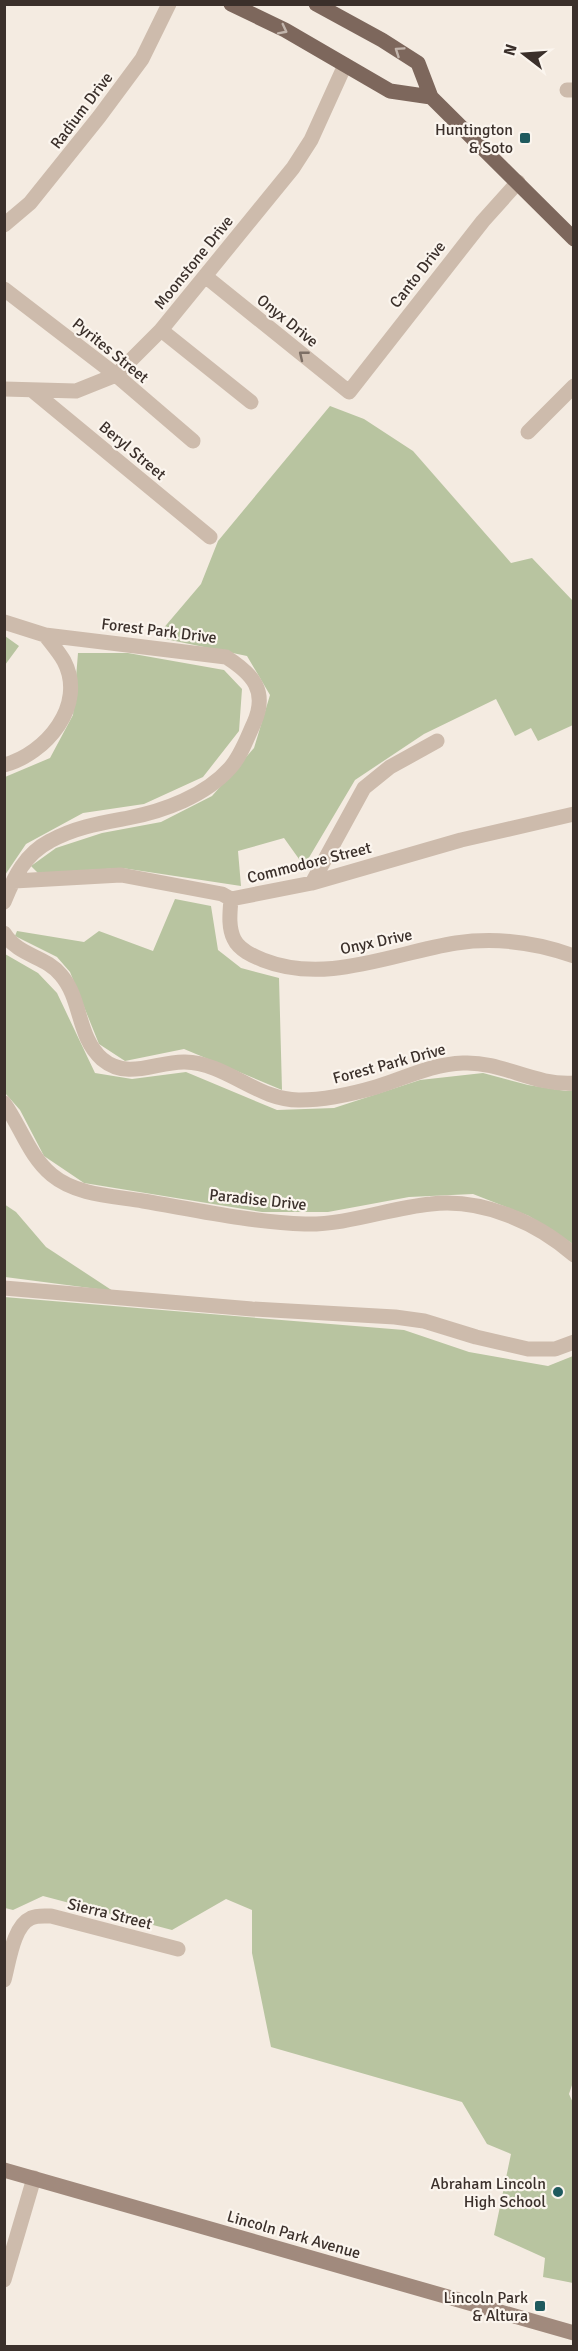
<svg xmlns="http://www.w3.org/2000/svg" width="578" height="2351" font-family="Signika,sans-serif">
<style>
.green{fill:#b8c4a0}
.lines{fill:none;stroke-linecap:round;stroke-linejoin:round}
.street{stroke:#cdbbac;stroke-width:15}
.secondary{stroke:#a18a7d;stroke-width:15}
.primary{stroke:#7d675c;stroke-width:15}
.oneway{stroke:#c2b5ac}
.oneway2{stroke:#7d6f65}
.poi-dot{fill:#1f5a5e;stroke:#fbf5ee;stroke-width:2}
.labels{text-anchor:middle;stroke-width:4.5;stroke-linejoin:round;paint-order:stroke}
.street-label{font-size:16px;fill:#3b302b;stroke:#fbf5ee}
.poi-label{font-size:16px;fill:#3b302b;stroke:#fbf5ee;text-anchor:end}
</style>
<rect width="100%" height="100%" fill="#f4ebe1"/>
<path class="green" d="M330,406L364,419L413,451L511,563L532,558L573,601V725L538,741L531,728L515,736L496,699L424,734L355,780L304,866L284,838L238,851L241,886L122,868L38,873L31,866L56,848L102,833L161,822L212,796L254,748L270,695L247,656L156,637L201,584L218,541Z
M5,636L19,646L5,665Z
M78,653H128L224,670L242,689L239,731L203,777L144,804L83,813L26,844L5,875V777L50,758L73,715Z
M175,899L211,906L218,950L241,968L279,978L282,1090L184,1049L125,1061L99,1044L70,972L57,957L15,936L17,931L84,942L99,931L153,951Z
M5,954L38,973L57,993L95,1073L132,1079L186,1072L277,1110L334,1108L420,1080L483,1073L528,1085L566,1091L573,1090V1244L529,1216L473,1194L409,1197L328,1212H262L84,1183L44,1156L20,1110L5,1093Z
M4,1204L16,1212L46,1247L113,1291L5,1277Z
M4,1297L404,1330L469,1352L548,1366L573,1356L574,2079L569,2094L574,2105L573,2283L543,2277L545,2258L494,2235L511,2154L487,2144L462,2102L271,2047L252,1953V1910L226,1899L172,1930L43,1896L13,1910L5,1908Z"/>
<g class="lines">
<path class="street" d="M567,90H574
M4,225L30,203L99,117L142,59L169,4
M205,276L349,392L483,221L518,182
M4,289L116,375L193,441
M161,330L251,402
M4,389L76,391L116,375L161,330L293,168L311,140L345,65
M33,391L210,537
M528,432L574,386
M4,622L45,635L226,657C253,674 268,691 254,723C247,738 241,756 230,768C205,796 164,811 128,818C101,823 75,827 50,841C25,854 14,877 4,902
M4,765C46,754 87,705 64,661C59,652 51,643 45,635
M14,881L121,875L222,894L231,899L312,883L461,840L574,814
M312,883L364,788L390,767L437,741
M231,899C230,912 228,927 234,939C239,950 253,956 263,960C326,985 393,953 456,943C497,937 535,942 574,956
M4,933C19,957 45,955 61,975C82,999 77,1037 102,1059C128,1081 157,1061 185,1062C227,1063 258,1101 300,1100C326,1100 352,1094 376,1087C405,1078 432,1064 463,1063C502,1061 534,1086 574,1083
M4,1103C21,1127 29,1156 52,1175C76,1195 113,1196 143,1201C196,1210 251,1222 305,1224C348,1225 389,1208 431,1204C481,1198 537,1222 574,1255
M4,1288L252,1309L395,1317L424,1321L476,1337L528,1349H555L574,1342
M4,1980C9,1962 13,1926 31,1918C37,1915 45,1916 51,1916L178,1949
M4,2280L34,2178"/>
<path class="secondary" d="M4,2170L574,2333"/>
<path class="primary" d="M231,4L285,30L390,91L431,97
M316,4L382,40L418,63L431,97L574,239"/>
</g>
<defs><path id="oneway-chevron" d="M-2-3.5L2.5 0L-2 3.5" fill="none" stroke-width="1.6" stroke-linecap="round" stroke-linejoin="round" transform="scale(1.5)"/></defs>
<g class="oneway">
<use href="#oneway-chevron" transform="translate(283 30) rotate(27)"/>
<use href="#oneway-chevron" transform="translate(399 51) rotate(-146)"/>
</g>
<use class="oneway2" href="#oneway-chevron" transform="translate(303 355) rotate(-141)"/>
<g class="poi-dot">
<rect x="519" y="132" width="12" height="12" rx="3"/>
<circle cx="558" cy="2192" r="6"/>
<rect x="534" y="2300" width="12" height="12" rx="3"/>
</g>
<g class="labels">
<g class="street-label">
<text transform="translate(81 110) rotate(-53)" y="6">Radium Drive</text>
<text transform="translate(193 262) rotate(-51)" y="6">Moonstone Drive</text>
<text transform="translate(417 274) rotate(-52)" y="6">Canto Drive</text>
<text transform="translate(288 320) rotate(39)" y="6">Onyx Drive</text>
<text transform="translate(111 350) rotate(39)" y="6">Pyrites Street</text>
<text transform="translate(133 450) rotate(40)" y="6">Beryl Street</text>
<text transform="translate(159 630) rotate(7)" y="6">Forest Park Drive</text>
<text transform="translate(309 862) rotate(-14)" y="6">Commodore Street</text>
<text transform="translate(376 941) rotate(-12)" y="6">Onyx Drive</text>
<text transform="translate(389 1063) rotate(-15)" y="6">Forest Park Drive</text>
<text transform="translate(258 1199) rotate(6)" y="6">Paradise Drive</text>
<text transform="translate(110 1913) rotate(14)" y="6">Sierra Street</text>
<text transform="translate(294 2234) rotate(16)" y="6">Lincoln Park Avenue</text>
</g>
<g class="poi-label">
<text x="513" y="135">Huntington<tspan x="513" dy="18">&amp; Soto</tspan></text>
<text x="546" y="2189">Abraham Lincoln<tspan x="546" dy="18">High School</tspan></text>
<text x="528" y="2303">Lincoln Park<tspan x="528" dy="18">&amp; Altura</tspan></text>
</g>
</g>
<rect width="578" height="2351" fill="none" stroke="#3b302b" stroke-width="12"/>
<g transform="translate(524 54) rotate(287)" stroke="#fbf5ee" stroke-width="4.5" paint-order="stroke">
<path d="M0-4.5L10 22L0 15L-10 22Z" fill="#3b302b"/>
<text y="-9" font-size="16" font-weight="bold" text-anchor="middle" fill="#3b302b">N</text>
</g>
</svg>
